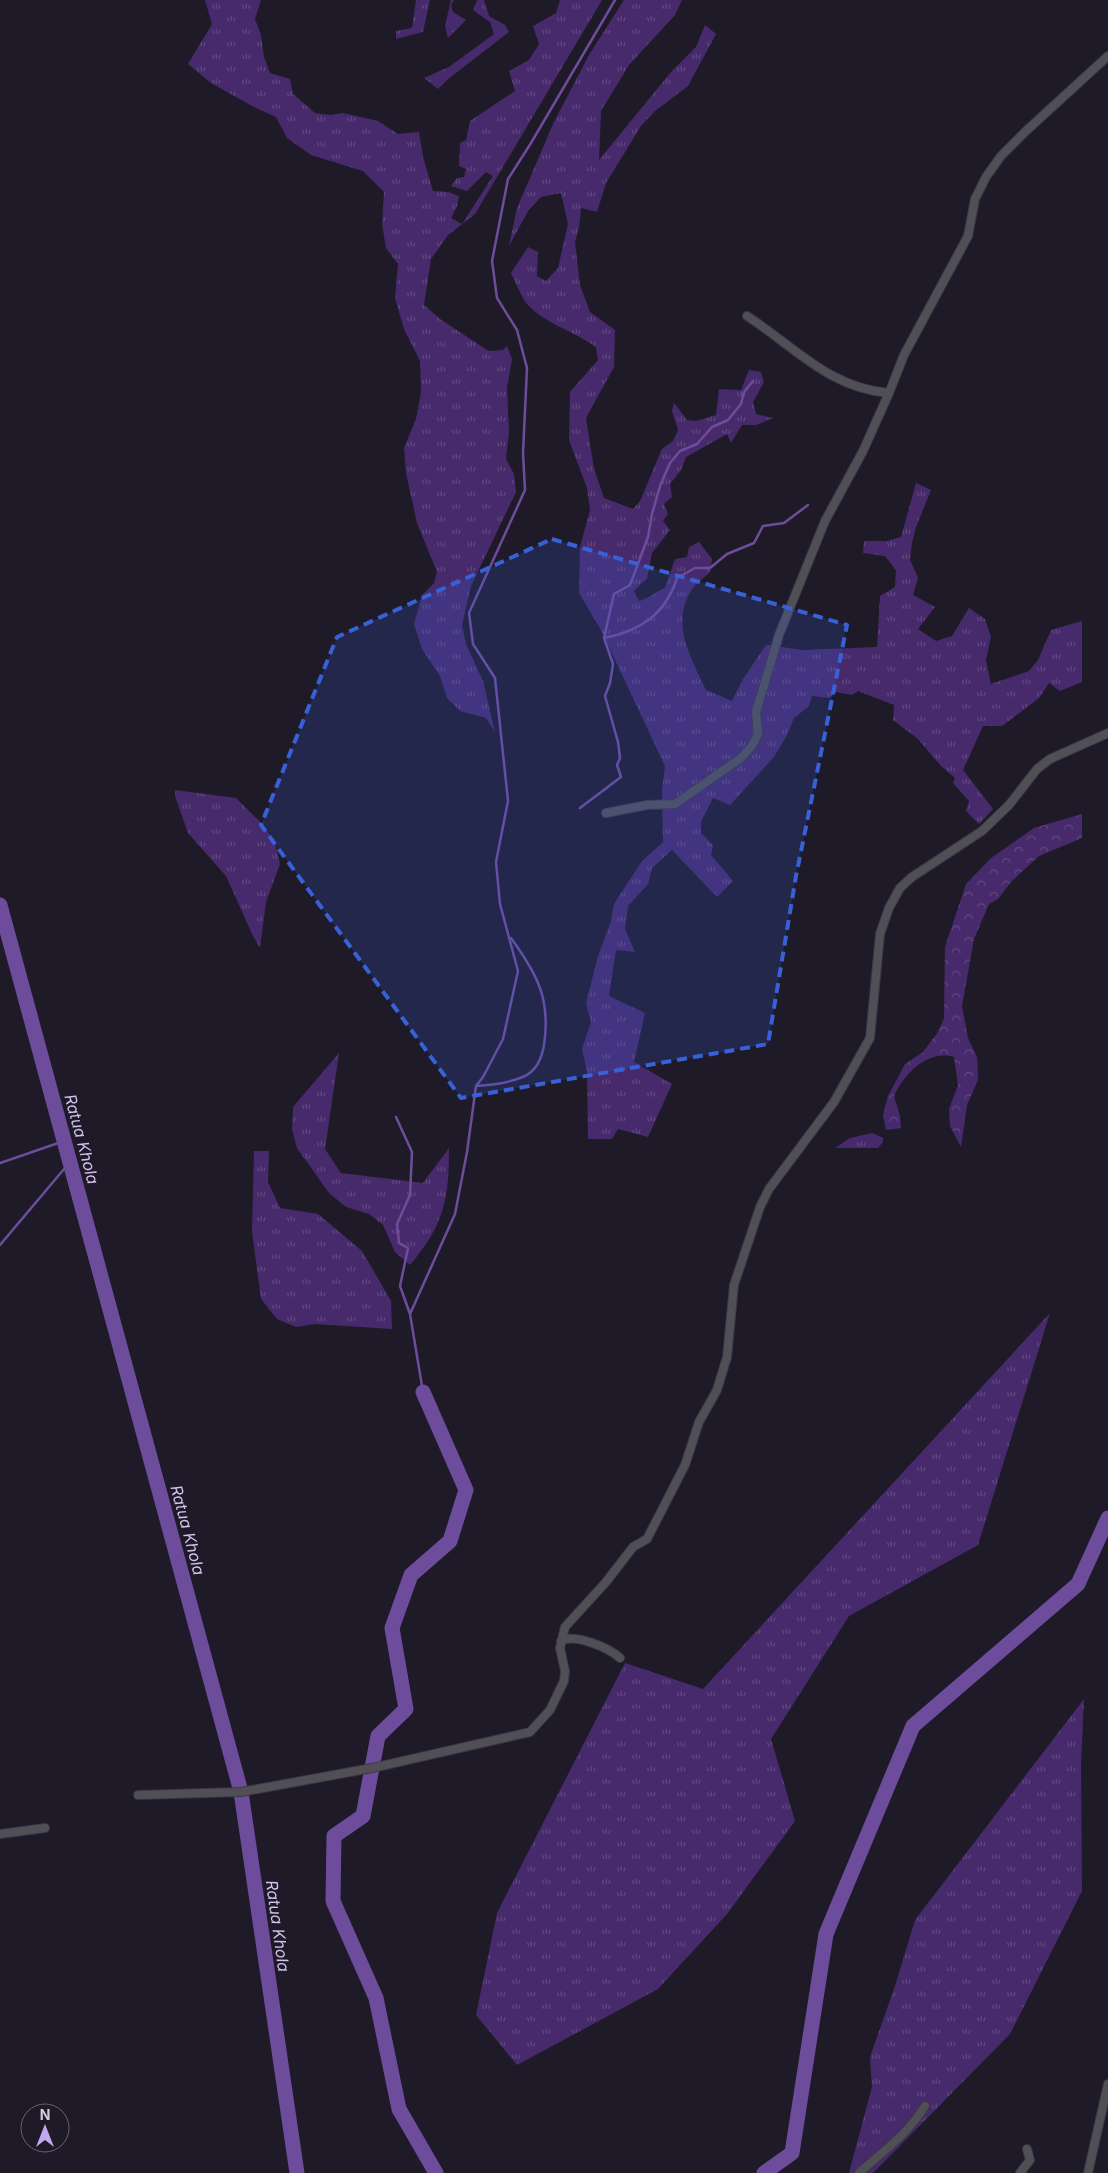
<svg xmlns="http://www.w3.org/2000/svg" width="1108" height="2173" font-family="Inter,sans-serif">
<style>
.grass{fill:url(#grass-tufts)}
.forest{fill:url(#forest-crowns)}
.lines{fill:none;stroke-linecap:round;stroke-linejoin:round}
.stream{stroke:#6d4d9b;stroke-width:2.5}
.river{stroke:#6d4d9b;stroke-width:15}
.street-casing{stroke:#3c3744;stroke-width:10}
.street{stroke:#514f56;stroke-width:8}
.marked{fill:#3861d8;fill-opacity:0.2;stroke:#3861d8;stroke-width:4;stroke-dasharray:10 6;stroke-linejoin:round}
.labels{text-anchor:middle;stroke-width:4.5;stroke-linejoin:round;paint-order:stroke}
.water-label{font-size:16px;font-style:italic;fill:#d2c3ee;stroke:#1f1a28}
</style>
<defs>
<pattern id="grass-tufts" width="24" height="20" patternUnits="userSpaceOnUse" patternTransform="scale(1.25)"><rect width="24" height="20" fill="#472a6c"/><path d="M3 7l-1-3M5 7V3M7 7l1-3M15 17l-1-3M17 17v-4M19 17l1-3" fill="none" stroke="#614880"/></pattern>
<pattern id="forest-crowns" width="20" height="18" patternUnits="userSpaceOnUse" patternTransform="scale(1.25)"><rect width="20" height="18" fill="#472a6c"/><path d="M2 6a3 3 0 1 1 6 0M12 15a3 3 0 1 1 6 0" fill="none" stroke="#614880"/></pattern>
</defs>
<rect width="100%" height="100%" fill="#1f1a28"/>
<path class="grass" d="M205,0H261L255,19L261,35L264,57L270,73L290,79L293,94L315,113L331,115L343,113L378,121L398,134L419,132L423,157L433,191L448,192L459,196L457,206L451,218L462,224L493,176L486,172L467,191L451,186L457,178L464,177L466,169L459,166L460,143L466,140L470,121L515,91L509,71L529,60L539,44L533,26L556,13L560,0H602L475,214L448,235L431,259L424,305L440,319L478,344L489,351L503,350L507,346L512,359L507,388L509,432L506,459L514,474L516,492L471,586L462,625L466,644L483,681L495,732L486,718L460,711L447,698L440,676L422,649L414,624L422,595L434,583L437,572L417,523L406,473L404,448L416,419L421,392L420,361L404,329L395,298L398,264L386,248L382,224L384,192L363,171L311,155L287,138L276,117L254,107L211,83L188,64L212,24Z
M416,0H430L423,32L396,39V31L412,28Z
M451,0H454L451,5L453,12L466,20L448,38L445,26Z
M477,0H484L489,16L505,25L509,32L448,79L438,89L424,78L449,67L494,34L490,22L473,10Z
M624,0H682L675,15L629,65L601,111L599,160L671,72L696,47L705,25L716,34L688,86L655,111L641,126L606,183L597,212L581,208L579,228L575,242L580,285L590,312L615,330L614,367L586,418L594,469L604,498L633,509L640,501L662,449L673,441L678,430L672,411L674,403L687,420L696,421L716,415L719,389L741,390L749,370L761,372L764,382L753,402L756,414L773,418L756,425H742L731,443L727,434L686,457L681,470L670,484L672,497L664,504L668,514L663,521L670,530L652,553L647,578L634,591L639,601C650,598 655,592 665,588L675,559L687,557L689,547L699,542L712,559L710,572C705,577 697,582 693,588C669,621 691,658 706,690L732,701L743,679L766,645L803,650L877,647L880,596L895,587L896,570L885,556L863,553L864,541H887L901,537L916,483L931,490L916,527L912,543L910,560L918,578L913,595L935,607L918,629L936,641L952,636L969,608L985,619L991,637L986,660L991,684L1029,671L1038,660L1051,630L1082,621V682L1060,691L1049,683L1039,698L1002,726H983L963,770L993,809L979,824L966,811L969,801L953,783L955,778L941,766L918,739L893,720L894,705L858,691L852,695L836,692L829,698L812,696L809,706L794,718L786,737L774,757L730,805L713,798L701,822V833L713,845L711,855L733,881L717,897L672,850L652,868L648,884L628,906L625,929L635,952L616,950L609,996L645,1013L634,1062L672,1084L648,1137L618,1129L612,1139H588L587,1072L582,1049L591,1022L586,1003L598,956L610,924L614,904L642,861L663,842L662,789L665,766L601,630L579,593L580,547L590,510L587,488L569,440L570,392L598,360L596,347C574,331 545,324 527,304C520,295 516,282 511,273L528,247L538,252L537,276L546,281L558,268L568,224L561,193L541,197L528,211L509,246L517,208L554,122L589,55Z
M175,790L236,798L262,824L275,843L280,864L266,902L260,948L253,936L226,876L188,833L175,796Z
M339,1053L325,1149L341,1173L423,1183L449,1148C449,1199 444,1225 410,1265L395,1252L383,1225L369,1214L346,1207L329,1193L297,1148L292,1129L293,1107Z
M872,1133L883,1138V1142L878,1148H835L850,1138Z
M254,1151H269L268,1182L280,1208L318,1214L362,1251L391,1301L392,1329L315,1324L296,1327L277,1319L261,1299L252,1232Z
M1050,1313L978,1545L849,1616L771,1739L795,1821L727,1914L658,1989L517,2065L476,2015L497,1913L625,1663L703,1689Z
M1084,1699L1081,1764L1082,1891L1010,2034L873,2173H849L872,2087L870,2057L895,1986L915,1920Z"/>
<path class="forest" d="M1082,814V838L1039,856L1011,882L998,899L989,904L974,939L962,1006L968,1038L977,1057L978,1080L967,1105L961,1147L950,1126L949,1109L958,1085L954,1057C928,1049 904,1074 894,1096L900,1116L901,1128L886,1130L883,1115L888,1096L905,1064L923,1052L938,1032L944,1018L945,947L966,884L991,858L1034,828Z"/>
<g class="lines">
<path class="stream" d="M604,638C640,631 665,615 677,578L695,568H710L727,554L754,543L763,526L784,523L808,505
M580,808L621,777L617,765L620,758L618,742L605,696L610,683L613,664L604,638L614,594L630,585L648,537L652,514L660,486L670,463L680,451L697,444L712,427L728,420L741,404L744,392L753,381
M476,1086C492,1085 510,1083 525,1076C537,1070 542,1057 544,1045C551,999 537,974 511,938
M396,1117L412,1152L410,1195L397,1224L399,1243L408,1248L400,1286L410,1314
M0,1163L64,1141
M0,1245L70,1162
M423,1392L410,1314L455,1214L467,1152L476,1086L483,1077L503,1039L518,971L500,904L496,862L508,801L495,678L473,644L469,613L525,490L523,453L527,368L517,330L497,298L492,261L508,179L531,143L615,0"/>
<path class="river" d="M0,905L241,1792L297,2173
M423,1392L466,1490L450,1541L411,1575L392,1628L406,1709L378,1736L363,1816L334,1836L333,1901L376,1998L399,2109L436,2173
M764,2173L792,2153L826,1934L913,1726L1078,1584L1108,1518"/>
<defs>
<path id="street" d="M747,316C795,347 829,388 889,393L904,355L968,236L975,199L986,177L1001,156L1026,131L1108,56
M606,813L647,805L675,804L741,758L752,746L758,734L756,712L779,635L825,521L863,451L889,393
M561,1641C575,1633 609,1648 620,1658
M138,1795L241,1792L372,1768L530,1732L550,1710L564,1681L565,1671L560,1648L565,1627L606,1582L633,1547L647,1539L685,1465L699,1422L717,1390L727,1357L734,1285L760,1207L769,1189L834,1102L870,1038L880,934L889,908L900,888L912,877L982,831L1009,805L1037,769L1050,759L1108,733
M0,1834L45,1828
M859,2173C882,2152 909,2133 925,2106
M1020,2173L1030,2160L1027,2149
M1088,2173L1108,2084"/>
</defs>
<use href="#street" class="street-casing"/>
<use href="#street" class="street"/>
</g>
<path class="marked" d="M552,539L847,625L796,876L768,1044L461,1098L261,825L337,637Z"/>
<g class="labels">
<g class="water-label">
<text transform="translate(82 1139) rotate(75)" y="6">Ratua Khola</text>
<text transform="translate(188 1530) rotate(75)" y="6">Ratua Khola</text>
<text transform="translate(278 1926) rotate(82)" y="6">Ratua Khola</text>
</g>
</g>
<g transform="translate(45 2128)"><circle r="24" fill="#1f1a28" stroke="#67626f"/>
<path d="M0-4L9 19L0 12L-9 19Z" fill="#c3a7f2"/>
<text y="-8" font-size="14" font-weight="bold" text-anchor="middle" fill="#d3cfd9">N</text>
</g>
</svg>
